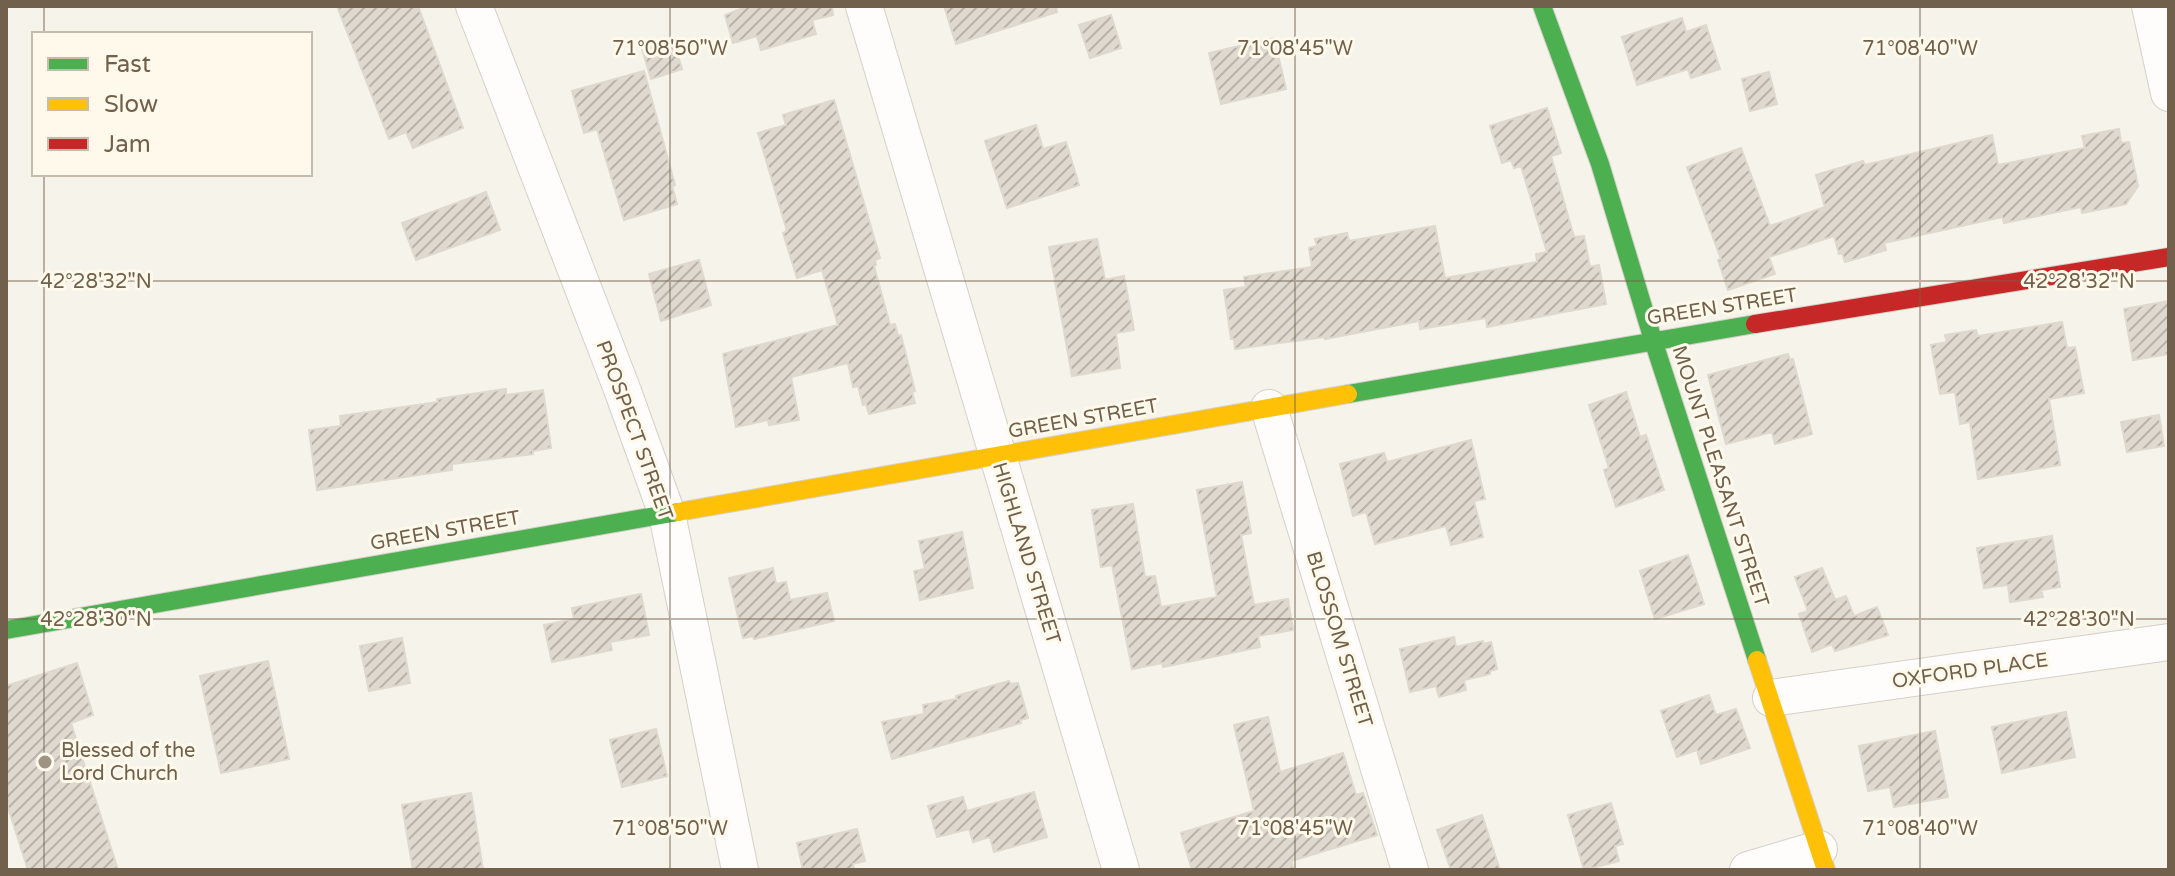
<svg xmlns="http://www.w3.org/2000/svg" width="2175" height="876" font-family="'Varela Round',sans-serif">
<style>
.building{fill:url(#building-hatch);stroke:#ded8cd;stroke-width:2}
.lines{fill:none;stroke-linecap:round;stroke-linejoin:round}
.street-casing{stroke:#d4d0c8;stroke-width:38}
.fast-casing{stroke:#d5d0c8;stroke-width:20}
.slow-casing{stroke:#d5d0c8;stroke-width:20}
.jam-casing{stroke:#d5d0c8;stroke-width:20}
.street{stroke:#fefdfc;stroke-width:36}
.fast{stroke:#4caf50;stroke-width:18}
.slow{stroke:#ffc107;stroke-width:18}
.jam{stroke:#c62828;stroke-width:18}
.ticks{fill:none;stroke:#71604c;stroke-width:2;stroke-opacity:0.45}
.poi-dot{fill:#9f9383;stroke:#fef9eb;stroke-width:3}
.labels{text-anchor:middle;stroke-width:6;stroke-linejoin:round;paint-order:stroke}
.street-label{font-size:20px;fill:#71604c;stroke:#fef9eb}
.poi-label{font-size:20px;fill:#71604c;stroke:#fef9eb;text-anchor:start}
.ticks-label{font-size:20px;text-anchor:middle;fill:#71604c;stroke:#fef9eb;stroke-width:6;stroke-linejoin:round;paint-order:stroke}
</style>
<defs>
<pattern id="building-hatch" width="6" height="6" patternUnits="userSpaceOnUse" patternTransform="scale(2)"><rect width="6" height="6" fill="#dfd9d0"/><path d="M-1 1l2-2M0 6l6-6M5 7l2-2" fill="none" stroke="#b9b3ab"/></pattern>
</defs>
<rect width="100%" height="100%" fill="#f5f3ea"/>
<path class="building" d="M337,6H418L463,128L413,148L406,132L389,139Z
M748,6H832L833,15L812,20L816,34L761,50L757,36L733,43L725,15Z
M944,6H1056L1057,12L956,44Z
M1111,15L1121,48L1090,58L1079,25Z
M1682,18L1686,32L1706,25L1720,69L1691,78L1688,69L1637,85L1622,37Z
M1274,38L1286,89L1221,104L1209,53Z
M673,40L682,69L651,79L642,49Z
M644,71L675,185L672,186L677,204L624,220L597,129L584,133L572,91Z
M1769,72L1777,104L1750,111L1742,79Z
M834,100L880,258L875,260L876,265L874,266L890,325L895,324L898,336L901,335L915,391L912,392L915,403L869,414L866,404L863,405L858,386L853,387L848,363L791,377L799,420L769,425L768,420L736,427L723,354L838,325L822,270L797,278L783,233L787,231L758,133L786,125L783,115Z
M1547,108L1561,153L1551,156L1574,237L1584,236L1590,267L1599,265L1606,304L1487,327L1486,318L1420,329L1419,321L1325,339V337L1235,349L1234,339H1231L1224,290L1246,287L1244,277L1312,267L1309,248L1317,246L1315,239L1347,233L1349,241L1435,226L1445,278L1537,262L1536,254L1547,252L1521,166L1514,168L1511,160L1502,163L1490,126Z
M1036,125L1043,149L1066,142L1079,185L1007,208L985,141Z
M2119,129L2121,143L2129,142L2138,186L2126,204L2082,213L2081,207L2004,223L2002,217L1884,243L1886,250L1845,262L1842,253L1839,254L1834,236L1769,257L1775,274L1728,290L1718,260L1721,259L1687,167L1741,148L1770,226L1825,207L1816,175L1863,161L1865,165L1992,135L1998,165L2085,148L2082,136Z
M486,192L500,230L416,260L402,223Z
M1097,239L1105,280L1124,276L1134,330L1116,333L1120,368L1072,376L1049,247Z
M699,260L711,305L661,321L649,274Z
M2169,301V354L2133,360L2124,309Z
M2062,322L2067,348L2075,347L2084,393L2049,399L2060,465L1978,479L1970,422L1960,424L1955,392L1940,394L1931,345L1947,342L1945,335L1976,330L1978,336Z
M1788,354L1790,360L1793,359L1812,434L1775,444L1772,432L1726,444L1708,375Z
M506,389V395L543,390L551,448L533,451V454L452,464V470L317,490L309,430L341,426L340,416L438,402L437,399Z
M1626,392L1640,437L1646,435L1664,490L1616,507L1604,470L1609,468L1589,405Z
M2159,415L2164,446L2127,452L2121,422Z
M1471,440L1485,499L1474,501L1483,537L1451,545L1446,526L1375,544L1366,512L1353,516L1340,464L1384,453L1387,462Z
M1242,482L1251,533L1241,535L1254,605L1288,599L1293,630L1258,636L1260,647L1163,667L1162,663L1132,669L1112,565L1101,567L1092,510L1133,504L1145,577L1155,576L1161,607L1217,597L1197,490Z
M962,532L973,588L920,600L914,571L925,569L919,541Z
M2052,536L2060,587L2041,590L2043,597L2010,602L2008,585L1984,588L1977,548Z
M1688,555L1704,604L1655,619L1640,571Z
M773,568L776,584L786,582L790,600L827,593L834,621L754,639L753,636L743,638L729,578Z
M1822,568L1835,600L1846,596L1854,616L1877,607L1888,635L1835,651L1832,644L1812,652L1799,614L1808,611L1795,577Z
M641,594L649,635L610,642L612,650L552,662L544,625L574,619L572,608Z
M1454,637L1456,647L1483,641V644L1491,642L1497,669L1490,671V674L1464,680L1466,690L1439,697L1436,686L1410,692L1400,649Z
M402,638L410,683L369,691L360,646Z
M268,661L289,759L221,773L200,676Z
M77,663L93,715L71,723L118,870H28L6,801V686Z
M1009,681L1011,684L1018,683L1028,718L1020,720L1021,723L892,759L882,722L924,714L923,705L957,699L956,696Z
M1709,695L1716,715L1736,709L1750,748L1701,764L1697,750L1677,757L1661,711Z
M2066,712L2075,757L2002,773L1992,727Z
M1268,717L1280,772L1343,753L1356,795L1363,793L1377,835L1291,861L1294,870H1192L1181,833L1254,811L1234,725Z
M656,729L667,776L622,787L610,740Z
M1935,731L1948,797L1894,807L1890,787L1868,791L1859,746Z
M1034,792L1047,837L994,852L990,837L973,842L969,829L937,837L928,806L963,797L967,811Z
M471,793L483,870H413L402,805Z
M1611,803L1623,844L1615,846L1619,861L1584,870L1568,815Z
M1482,815L1500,870H1451L1437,830Z
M857,829L865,861L853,864L854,870H803L797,843Z"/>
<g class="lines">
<defs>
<path id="street" d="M474,6L622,389L667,514L740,870
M864,6L1121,870
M2150,6L2169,93
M1269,408L1410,870
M1771,698L2169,642
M1748,870L1819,849"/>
<path id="fast" d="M1542,6L1600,164L1653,340L1757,660
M1348,394L1755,324
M6,630L678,512"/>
<path id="slow" d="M678,512L1348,394
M1757,660L1826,870"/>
<path id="jam" d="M1755,324L2169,257"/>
</defs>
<use href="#street" class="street-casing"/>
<use href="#fast" class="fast-casing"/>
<use href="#slow" class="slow-casing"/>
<use href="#jam" class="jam-casing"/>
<use href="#street" class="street"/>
<use href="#fast" class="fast"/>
<use href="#slow" class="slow"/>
<use href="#jam" class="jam"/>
</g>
<path class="ticks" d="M44,6V34M670,6V870M1295,6V870M1920,6V870M44,174V870M6,281H2169M6,619H2169"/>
<circle class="poi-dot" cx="45" cy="762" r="8"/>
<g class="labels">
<g class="street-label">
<text transform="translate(1722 306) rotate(-9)" y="7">GREEN STREET</text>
<text transform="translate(1083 418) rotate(-10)" y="7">GREEN STREET</text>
<text transform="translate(635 430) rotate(70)" y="7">PROSPECT STREET</text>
<text transform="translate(1721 476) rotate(72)" y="7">MOUNT PLEASANT STREET</text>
<text transform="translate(445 530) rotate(-10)" y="7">GREEN STREET</text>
<text transform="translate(1027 553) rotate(73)" y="7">HIGHLAND STREET</text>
<text transform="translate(1340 639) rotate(73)" y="7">BLOSSOM STREET</text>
<text transform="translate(1970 670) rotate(-8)" y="7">OXFORD PLACE</text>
</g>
<g class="poi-label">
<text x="61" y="757">Blessed of the<tspan x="61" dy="23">Lord Church</tspan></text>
</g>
</g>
<g class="ticks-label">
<text x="670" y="55">71°08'50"W</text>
<text x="1295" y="55">71°08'45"W</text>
<text x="1920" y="55">71°08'40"W</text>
<text x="96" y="288">42°28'32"N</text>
<text x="2079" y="288">42°28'32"N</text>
<text x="96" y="626">42°28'30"N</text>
<text x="2079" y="626">42°28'30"N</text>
<text x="670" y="835">71°08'50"W</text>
<text x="1295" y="835">71°08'45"W</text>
<text x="1920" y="835">71°08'40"W</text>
</g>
<rect width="2175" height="876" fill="none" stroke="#71604c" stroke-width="16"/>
<rect x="32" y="32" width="280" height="144" fill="#fef9eb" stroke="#c6bcab" stroke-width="2"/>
<rect x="48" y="58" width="40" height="12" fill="#4caf50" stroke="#c6bcab" stroke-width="2"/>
<text x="104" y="72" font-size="24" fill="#71604c">Fast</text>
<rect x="48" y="98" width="40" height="12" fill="#ffc107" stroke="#c6bcab" stroke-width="2"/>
<text x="104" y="112" font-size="24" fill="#71604c">Slow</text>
<rect x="48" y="138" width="40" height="12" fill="#c62828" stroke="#c6bcab" stroke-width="2"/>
<text x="104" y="152" font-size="24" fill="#71604c">Jam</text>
</svg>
